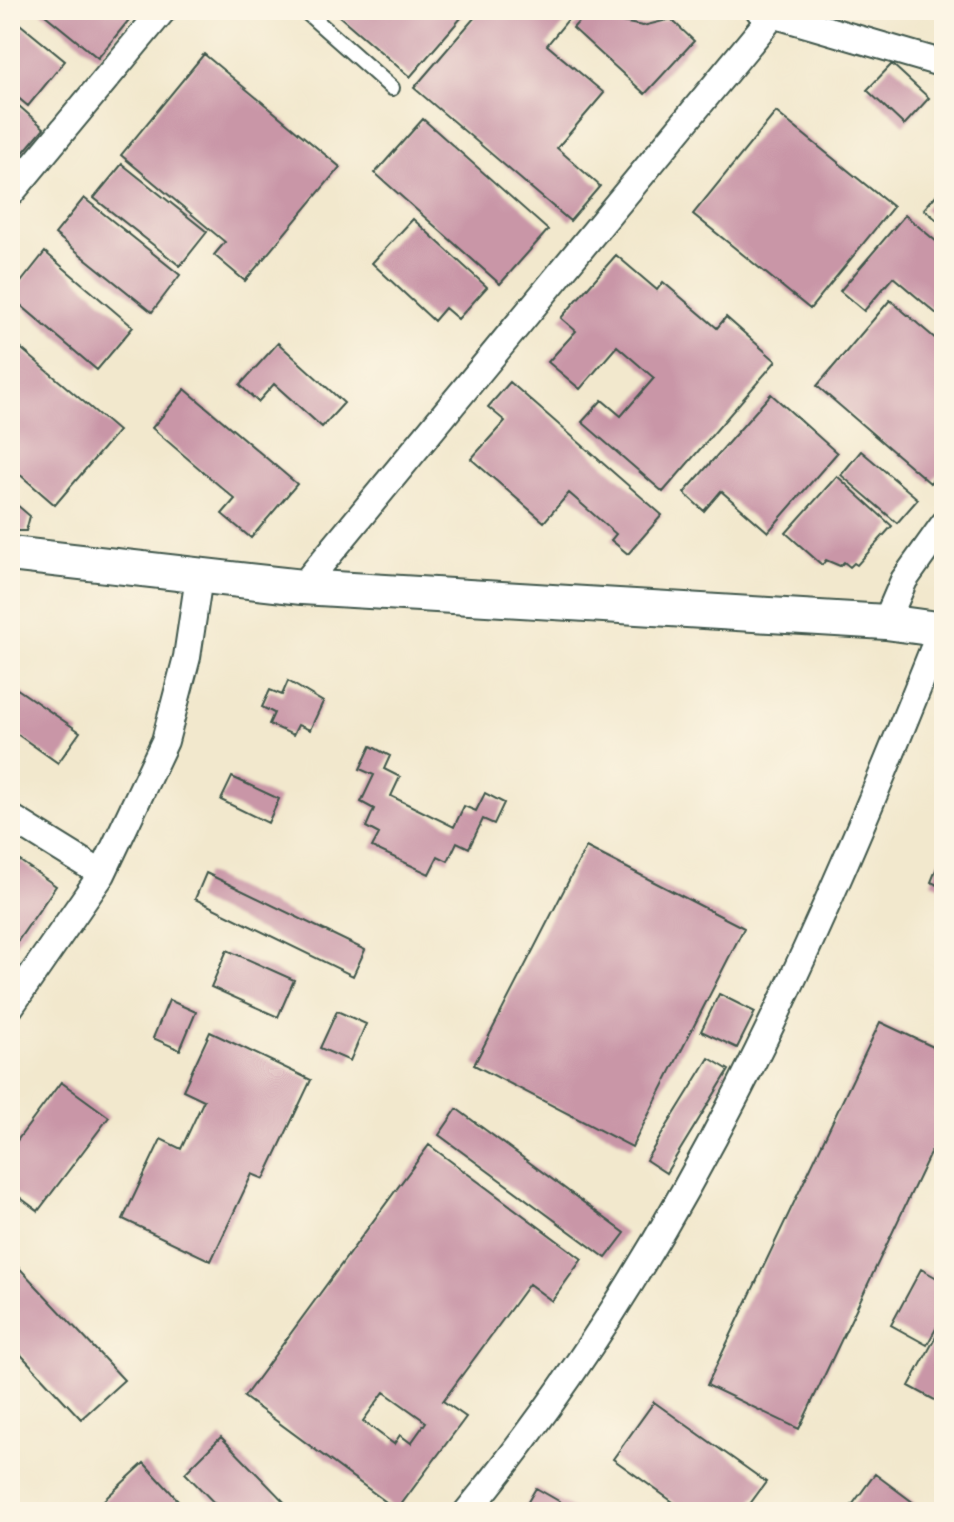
<svg xmlns="http://www.w3.org/2000/svg" width="954" height="1522" font-family="'Libre Bodoni',serif">
<style>
.building{fill:#c996a7;fill-rule:evenodd}
.lines{fill:none;stroke-linecap:round;stroke-linejoin:round}
.service-casing{stroke:#3f574b;stroke-width:18}
.minor-casing{stroke:#3f574b;stroke-width:30}
.tertiary-casing{stroke:#3f574b;stroke-width:38}
.service{stroke:#fff;stroke-width:14}
.minor{stroke:#fff;stroke-width:26}
.tertiary{stroke:#fff;stroke-width:34}
</style>
<rect width="100%" height="100%" fill="#fcf5e5"/>
<filter id="ink" filterUnits="userSpaceOnUse"><feTurbulence type="fractalNoise" baseFrequency=".0125" numOctaves="2"/><feDisplacementMap in="SourceGraphic" scale="16" xChannelSelector="R" yChannelSelector="G"/><feConvolveMatrix kernelMatrix="1 2 1 2 8 2 1 2 1" color-interpolation-filters="sRGB"/></filter>
<filter id="wash" filterUnits="userSpaceOnUse"><feTurbulence type="fractalNoise" baseFrequency=".006" numOctaves="4" result="noise"/><feDisplacementMap in="SourceGraphic" scale="32" xChannelSelector="R" yChannelSelector="G"/><feGaussianBlur stdDeviation="1.8" result="paint"/><feColorMatrix in="noise" values="0 0 0 0 0 0 0 0 0 0 0 0 0 0 0 0 0 1.4 0 .05"/><feComposite in="paint" operator="in"/></filter>
<g filter="url(#wash)">
<rect width="100%" height="100%" fill="#f2e8cd"/>
<g id="blocks">
<path class="building" d="M39,10H137L98,58Z
M332,10H468L410,77Z
M481,10H576L547,45L604,93L557,148L600,186L570,221L414,88Z
M589,10H614L613,15L622,22L643,26L671,19L694,41L645,94L573,28Z
M10,16L65,61L28,106L10,91Z
M204,54L340,167L245,281L214,255L225,242L121,155Z
M892,64L929,98L904,125L867,90Z
M10,98L44,128L10,168Z
M776,112L893,207L810,309L693,214Z
M423,119L548,230L500,284L375,173Z
M122,164L207,232L180,266L94,198Z
M944,186V226L924,209Z
M84,198L180,275L152,312L55,234Z
M905,215L944,248V320L893,277L864,311L840,291Z
M413,219L487,287L458,319L445,308L434,321L372,263Z
M45,252L133,327L97,370L10,296Z
M616,255L657,290L663,282L717,328L726,317L776,361L663,492L582,422L602,400L621,416L654,378L617,346L580,389L548,362L576,331L561,318Z
M890,300L944,346V467L930,483L817,386Z
M10,339L118,431L55,505L10,466Z
M278,343L344,403L322,427L274,384L258,402L240,385Z
M510,382L662,515L628,554L611,540L616,534L569,493L544,522L471,459L505,421L488,407Z
M185,389L297,484L251,538L222,514L235,499L152,428Z
M771,394L837,453L768,532L721,491L704,511L684,493Z
M861,451L918,499L897,523L841,475Z
M837,476L892,526L857,565L854,563L850,567L844,562L840,566L826,560L822,565L786,533Z
M10,499L30,516L26,531H10Z
M288,681L323,702L310,730L298,725L293,735L269,724L274,713L262,707L270,690L282,695Z
M10,684L80,732L58,763L10,729Z
M371,746L390,756L384,769L400,777L391,796L454,827L464,806L476,811L485,793L504,803L494,824L483,819L469,848L457,842L448,861L438,856L429,874L372,847L379,834L366,827L374,809L361,802L374,775L360,769Z
M232,777L279,799L268,823L221,800Z
M586,847L744,928L632,1147L474,1065Z
M944,850V888L931,882Z
M10,854L56,886L10,952Z
M206,873L365,950L353,976L195,899Z
M227,950L294,980L278,1017L211,987Z
M719,994L755,1012L737,1048L701,1031Z
M169,1000L196,1012L180,1050L153,1038Z
M337,1011L366,1024L350,1061L320,1048Z
M880,1022L944,1052V1124L799,1429L707,1385Z
M210,1032L311,1080L264,1179L252,1174L211,1261L123,1219L161,1139L181,1149L204,1100L183,1090Z
M709,1058L729,1070L666,1173L646,1160Z
M61,1082L109,1117L38,1211L10,1190V1150Z
M457,1109L625,1233L606,1258L439,1135Z
M429,1145L582,1259L552,1301L529,1284L443,1401L466,1417L397,1510L244,1397ZM384,1392L426,1422L411,1443L400,1435L394,1444L363,1421Z
M10,1258L124,1380L81,1419L10,1343Z
M921,1269L944,1282V1314L927,1345L891,1325Z
M944,1322V1405L909,1386Z
M654,1402L766,1482L744,1512H687L613,1459Z
M221,1437L294,1512H223L185,1473Z
M144,1463L189,1512H91Z
M875,1474L926,1512H847Z
M536,1488L578,1512H522Z"/>
</g>
</g>
<g filter="url(#ink)">
<use href="#blocks" fill-opacity="0" stroke="#3f574b" stroke-width="2"/>
<g class="lines">
<defs>
<path id="service" d="M304,10L392,88"/>
<path id="minor" d="M759,10L944,64
M10,194L163,10
M302,587L773,15
M886,622L904,580L944,524
M10,817L102,874
M10,1007L102,874L165,741L187,657L199,577
M467,1512C684,1250 816,943 941,630"/>
<path id="tertiary" d="M10,554L302,587L886,622L944,630"/>
</defs>
<use href="#service" class="service-casing"/>
<use href="#minor" class="minor-casing"/>
<use href="#tertiary" class="tertiary-casing"/>
<use href="#service" class="service"/>
<use href="#minor" class="minor"/>
<use href="#tertiary" class="tertiary"/>
</g>
</g>
<rect width="954" height="1522" fill="none" stroke="#fcf5e5" stroke-width="40"/>
</svg>
